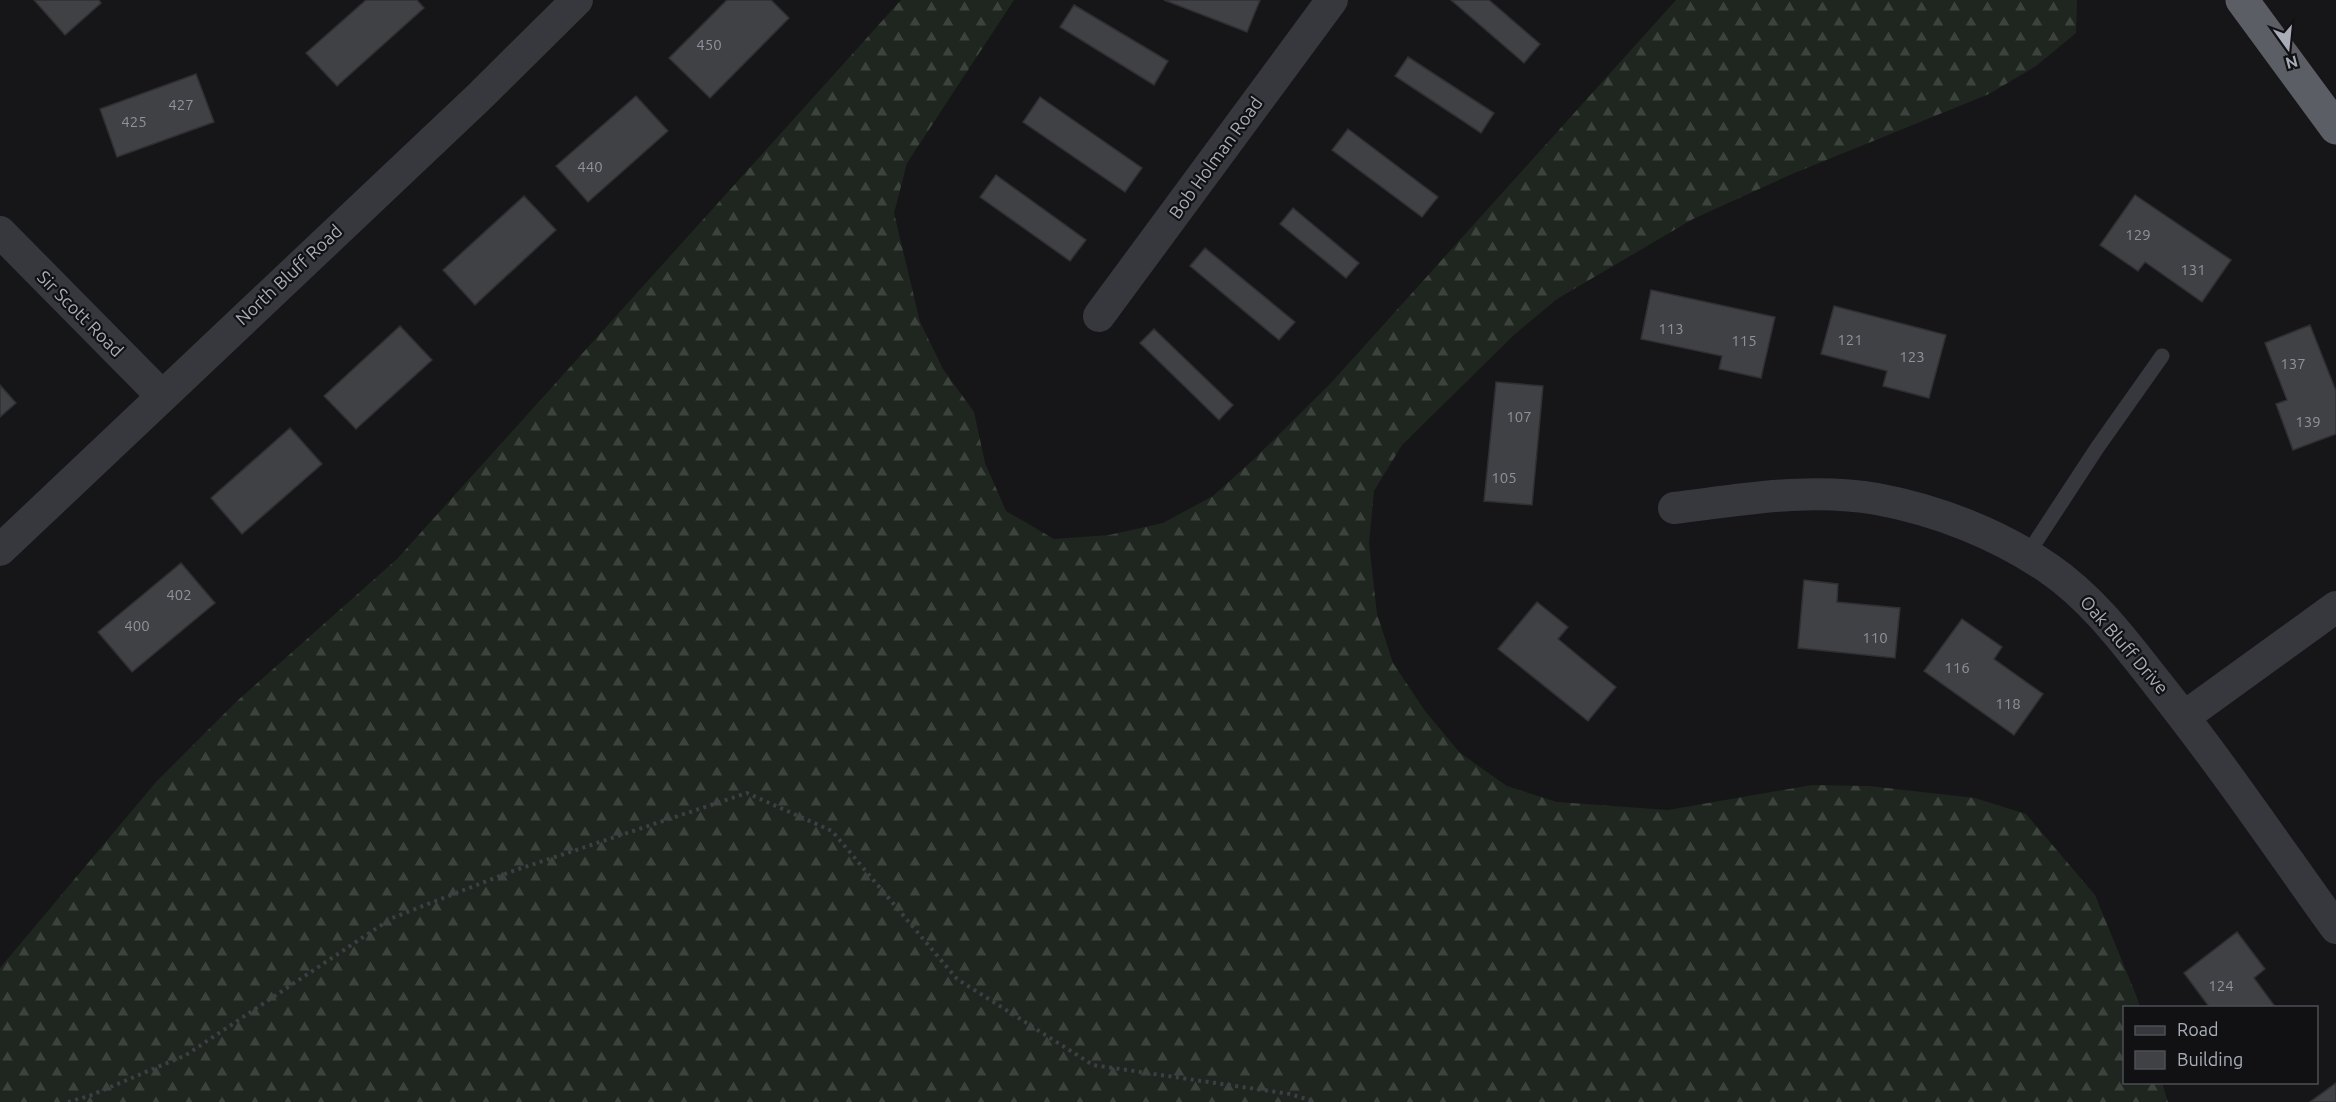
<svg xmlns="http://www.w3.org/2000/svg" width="2336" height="1102" font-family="Ubuntu,sans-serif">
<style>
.forest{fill:url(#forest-firs)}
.building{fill:#404145;stroke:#303034;stroke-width:1.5}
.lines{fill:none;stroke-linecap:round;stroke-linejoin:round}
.path{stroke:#3d3f44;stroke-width:4;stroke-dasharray:3 4.5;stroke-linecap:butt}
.service{stroke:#37383d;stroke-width:15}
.minor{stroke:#37383d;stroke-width:32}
.trunk{stroke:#5b5e65;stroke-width:33}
.labels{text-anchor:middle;stroke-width:4.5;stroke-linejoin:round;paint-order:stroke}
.number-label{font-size:15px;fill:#8e929b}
.street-label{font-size:18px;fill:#a8adb8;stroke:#111113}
</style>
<defs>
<pattern id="forest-firs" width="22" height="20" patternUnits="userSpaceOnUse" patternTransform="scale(1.5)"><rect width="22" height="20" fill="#1e261f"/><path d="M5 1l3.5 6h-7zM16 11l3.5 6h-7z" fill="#3c433d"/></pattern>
</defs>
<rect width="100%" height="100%" fill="#161618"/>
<path class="forest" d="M901,0H1014L907,163L894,213L920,322L943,369L974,412L985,463L1006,511L1054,539L1109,535L1163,523L1213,496L1252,461L1331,383L1676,0H2077L2076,33L2036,66L1989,94L1792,174L1693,219L1557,299L1515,334L1402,445L1374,491L1369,543L1377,614L1393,663L1425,711L1460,753L1507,786L1557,802L1668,810L1812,785L1869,786L1975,798L2026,814L2095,895L2136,995L2140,1007L2124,1008V1082L2162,1083L2168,1102H0V968L156,782L237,701L397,559Z"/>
<path class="building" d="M34,0H99L101,3L65,35Z
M366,0H417L424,8L337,86L306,53Z
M727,0H771L789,18L710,98L669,58Z
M1164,0H1260L1247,32Z
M1451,0H1489L1540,44L1524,63Z
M1074,5L1168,61L1154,85L1060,27Z
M1408,57L1494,113L1481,133L1395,76Z
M196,74L214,122L117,157L100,109Z
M636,96L668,131L588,202L556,166Z
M1040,97L1142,168L1125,192L1023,122Z
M1348,129L1438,197L1422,217L1332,150Z
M996,175L1086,240L1070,261L980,197Z
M2135,195L2231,260L2202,302L2145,262L2138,271L2100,245Z
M524,196L556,230L475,305L443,270Z
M1293,208L1359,263L1346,278L1280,224Z
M1205,248L1295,322L1279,340L1190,266Z
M1651,290L1775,317L1761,378L1719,369L1722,356L1641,339Z
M1834,306L1946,335L1929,398L1883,386L1887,371L1821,354Z
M2310,325L2336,391V434L2293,450L2276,404L2287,400L2265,343Z
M400,326L432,360L356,429L324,396Z
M1154,329L1233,405L1219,420L1140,343Z
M1496,382L1543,386L1532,505L1484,501Z
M0,385L16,403L0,417Z
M290,428L322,464L242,534L211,498Z
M181,563L215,603L132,672L98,632Z
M1804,580L1838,584L1837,602L1900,608L1895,658L1798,648Z
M1537,602L1568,627L1558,639L1616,687L1588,721L1498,649Z
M1962,619L2002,647L1994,659L2043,694L2014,735L1924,671Z
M2237,932L2265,969L2254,978L2276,1008H2210L2184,973Z
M2336,1083V1102H2310Z"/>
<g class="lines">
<path class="path" d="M68,1102L89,1096L186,1055L392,918L510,872L747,793L832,831L957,979L1093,1065L1290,1094L1316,1102"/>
<path class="service" d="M2027,555L2097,448L2162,356"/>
<path class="minor" d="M0,232L161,395
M1099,316L1332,0
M1674,508C1740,500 1810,487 1877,499C1937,510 1998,534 2048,568C2092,598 2124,641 2157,683C2220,762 2277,846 2336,928
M0,550L479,97L577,0
M2184,717L2336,607"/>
<path class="trunk" d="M2242,0L2336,128"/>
</g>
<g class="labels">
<g class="number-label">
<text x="709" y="50">450</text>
<text x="181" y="110">427</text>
<text x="134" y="127">425</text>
<text x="590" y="172">440</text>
<text x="2138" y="240">129</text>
<text x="2193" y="275">131</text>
<text x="1671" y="334">113</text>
<text x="1850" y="345">121</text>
<text x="1744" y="346">115</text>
<text x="1912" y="362">123</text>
<text x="2293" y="369">137</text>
<text x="1519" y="422">107</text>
<text x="2308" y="427">139</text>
<text x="1504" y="483">105</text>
<text x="179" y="600">402</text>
<text x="137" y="631">400</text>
<text x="1875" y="643">110</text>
<text x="1957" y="673">116</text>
<text x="2008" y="709">118</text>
<text x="2221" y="991">124</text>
</g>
<g class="street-label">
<text transform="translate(1216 158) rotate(-54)" y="6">Bob Holman Road</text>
<text transform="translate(289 275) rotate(-43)" y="6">North Bluff Road</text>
<text transform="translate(80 314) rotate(45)" y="6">Sir Scott Road</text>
<text transform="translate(2124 645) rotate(49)" y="6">Oak Bluff Drive</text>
</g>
</g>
<rect x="2123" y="1006" width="195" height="78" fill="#111113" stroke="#4d4f55" stroke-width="1.5"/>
<rect x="2135" y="1026" width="30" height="9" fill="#37383d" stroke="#4d4f55" stroke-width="1.5"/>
<text x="2177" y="1036" font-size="18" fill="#a8adb8">Road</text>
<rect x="2135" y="1051" width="30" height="18" fill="#404145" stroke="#4d4f55" stroke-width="1.5"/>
<text x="2177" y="1066" font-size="18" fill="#a8adb8">Building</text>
<g transform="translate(2288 48) rotate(165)" stroke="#111113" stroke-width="4.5" paint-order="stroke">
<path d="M0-4.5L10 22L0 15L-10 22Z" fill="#a8adb8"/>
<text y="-9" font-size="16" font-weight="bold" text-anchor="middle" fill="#a8adb8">N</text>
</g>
</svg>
